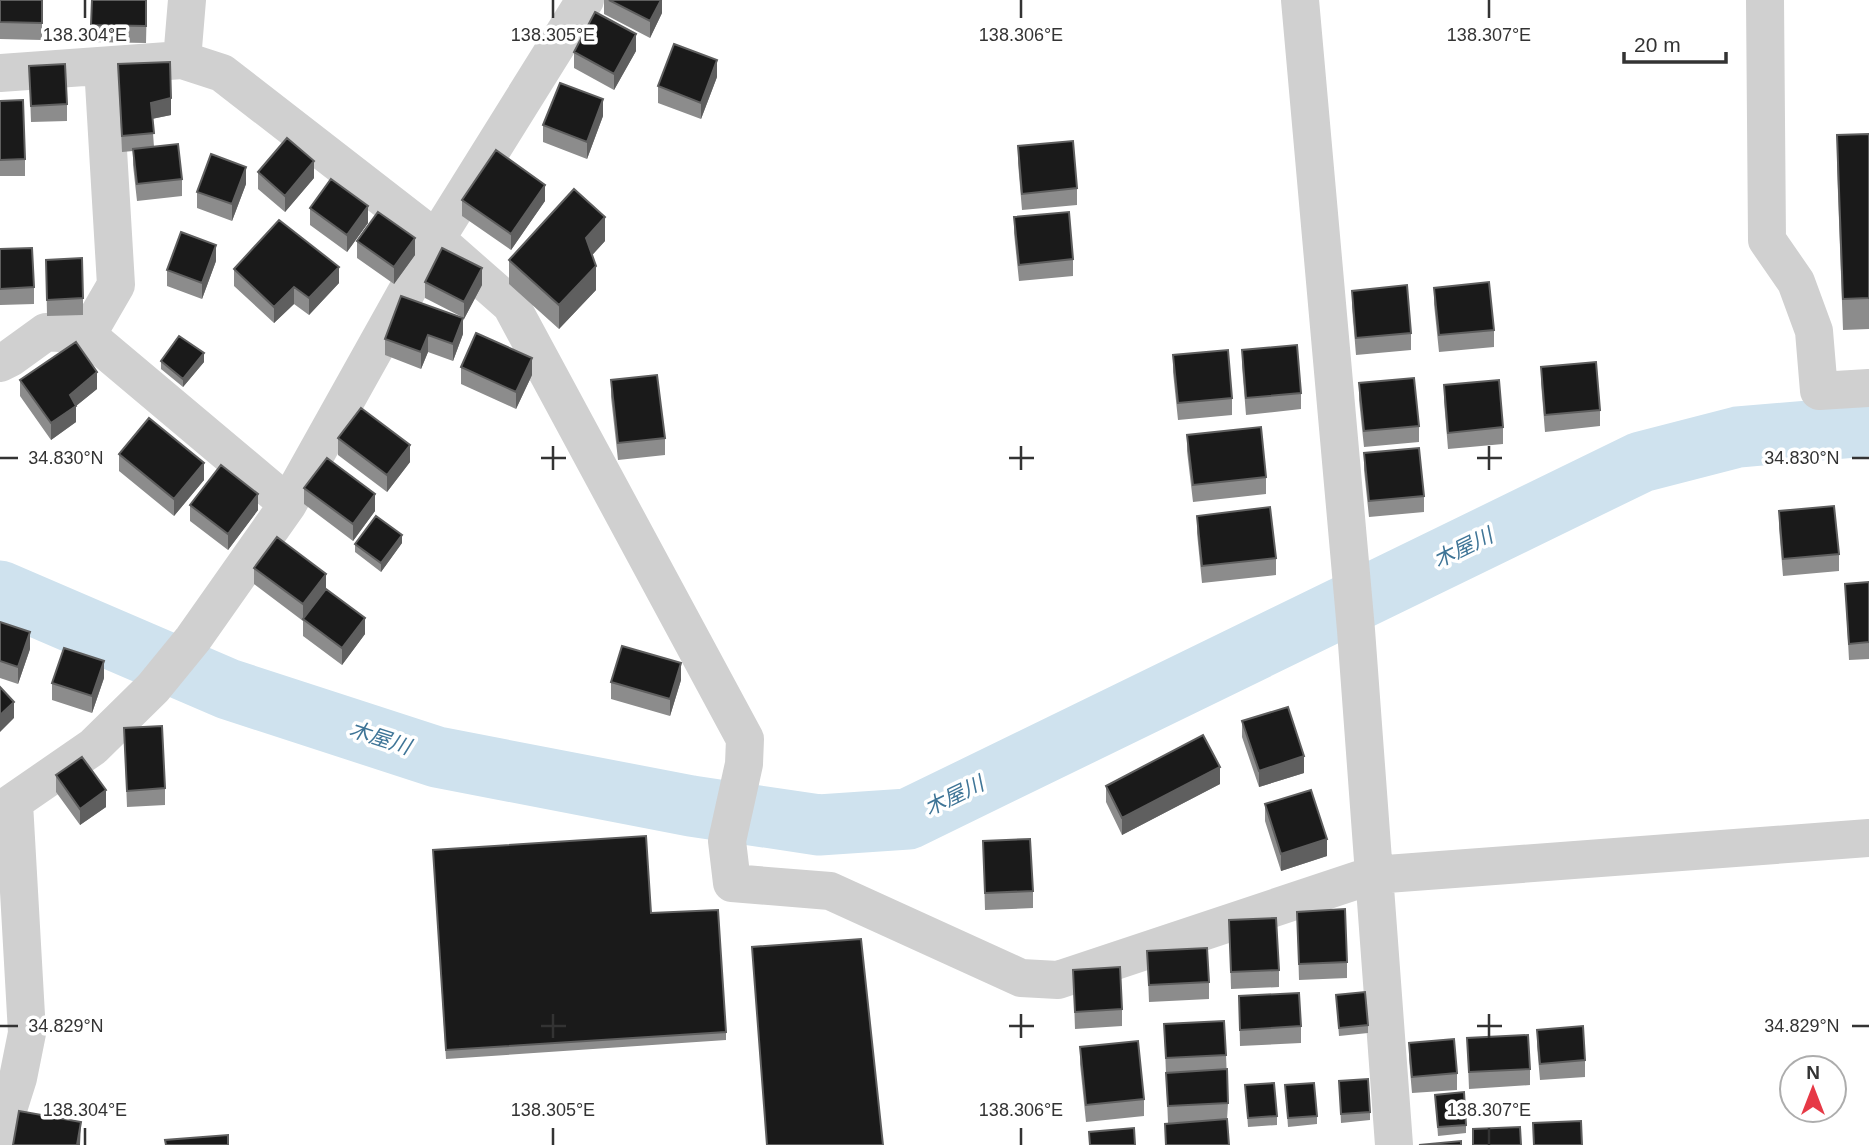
<svg xmlns="http://www.w3.org/2000/svg" width="1869" height="1145" font-family="Helvetica,'Noto Sans JP',sans-serif">
<style>
.lines{fill:none;stroke-linecap:round;stroke-linejoin:round}
.river{stroke:#cfe2ee;stroke-width:61}
.minor{stroke:#d0d0d0;stroke-width:38}
.wall{fill:#8c8c8c}
.shaded-wall{fill:#5f5f5f}
.building{fill:#1a1a1a;stroke:#5f5f5f;stroke-width:2}
.ticks{fill:none;stroke:#333;stroke-width:2.5}
.labels{text-anchor:middle;stroke-width:7;stroke-linejoin:round;paint-order:stroke}
.water-label{font-size:21px;font-style:italic;fill:#3f7597;stroke:#fff}
.ticks-label{font-size:18px;text-anchor:middle;fill:#333;stroke:#fff;stroke-width:7;stroke-linejoin:round;paint-order:stroke}
</style>
<rect width="100%" height="100%" fill="#fff"/>
<g class="lines">
<path class="river" d="M0,591L228,689L437,757L691,806L819,825L908,819L1641,462L1738,437L1869,426"/>
<path class="minor" d="M1300,0L1356,630L1394,1145
M1765,0L1767,240L1796,282L1814,331L1819,391L1869,388
M182,60L187,0
M0,73L182,60L222,73L436,239L511,305L745,739L744,764L727,841L732,883L830,891L1021,978L1058,980L1373,875L1869,838
M87,335L116,285L103,66
M0,363L10,358L46,332L87,335L288,504
M0,811L93,747L153,688L193,639L288,504L436,239L585,0
M0,1135L18,1078L27,1033L14,803"/>
</g>
<path class="wall" d="M0,0H42V40L0,39Z
M92,0H147L146,43L91,42Z
M604,0H662V13L650,38L604,14Z
M636,51L614,90L574,68V52Z
M118,64L171,115L152,119L154,147L182,179V196L137,201L133,165V151L122,152Z
M29,66L67,104V121L31,122Z
M717,77L701,119L658,103V86Z
M0,101L25,159V176H0Z
M603,116L587,159L543,142V125Z
M1869,134V329L1843,330L1837,166V135Z
M1018,146L1077,188V205L1022,210L1018,163Z
M258,172L314,178L285,212L258,189Z
M246,184L232,221L197,208V192Z
M462,200L545,201L511,250L462,216Z
M310,208L368,223L347,252L310,225Z
M1014,217L1073,259V276L1019,281L1014,233Z
M357,241L415,255L394,284L357,258Z
M605,241L592,255L596,290L559,329L509,284V260Z
M0,249L34,287V304L0,305Z
M46,260L83,298V315L47,316Z
M216,261L202,299L167,286V270Z
M234,269L339,283L309,315L294,304L274,323L234,286Z
M425,282L482,285L464,319L463,318V334L453,361L428,352L421,369L385,355V339L462,317L425,298Z
M1434,288L1494,330V347L1439,352L1434,304Z
M1352,291L1411,333V350L1356,355L1352,307Z
M1242,350L1301,393V409L1246,415L1242,366Z
M1173,355L1232,398V415L1178,420L1173,372Z
M161,361L204,362L183,387L161,369Z
M461,367L532,375L516,409L461,384Z
M1541,367L1600,410V426L1545,432L1541,383Z
M20,380L97,389L76,406V422L51,440L20,396Z
M611,380L665,438V455L618,460L611,397Z
M1359,383L1419,426V442L1364,447L1359,400Z
M1444,385L1503,427V444L1448,449L1444,401Z
M1187,435L1266,477V494L1193,502L1187,451Z
M338,438L410,462L387,492L338,455Z
M1364,453L1424,496V512L1369,517L1364,470Z
M119,454L204,480L174,516L119,471Z
M304,488L375,511L353,541L304,504Z
M190,505L258,510L228,550L190,521Z
M1779,511L1839,554V571L1783,576L1779,528Z
M1197,516L1276,558V575L1202,583L1197,533Z
M402,543L381,572L355,552V544Z
M254,568L326,589L365,634L342,665L303,636V621L254,584Z
M1869,582V659L1849,660L1845,584Z
M0,622L30,649L18,684L0,678Z
M104,678L92,713L52,700V683Z
M681,680L670,716L611,699V682Z
M1242,721L1304,773L1259,787L1242,737Z
M124,728L165,788V805L127,807Z
M56,775L106,807L80,825L56,792Z
M1220,784L1122,835L1106,802V786Z
M1265,804L1327,856L1281,871L1265,821Z
M983,841L1033,891V908L985,910Z
M433,850L651,913L726,1032V1040L446,1059Z
M1297,912L1347,962V978L1299,980Z
M1229,920L1279,970V987L1231,989Z
M752,947L883,1145H767Z
M1147,951L1209,982V999L1149,1002Z
M1073,970L1122,1009V1026L1075,1029Z
M1336,995L1368,1025V1033L1339,1036Z
M1239,996L1301,1026V1043L1240,1046Z
M1164,1024L1226,1055L1228,1103L1227,1120L1229,1145H1165V1124L1197,1122L1168,1123Z
M1537,1030L1585,1060V1077L1540,1080L1537,1046Z
M1467,1038L1530,1069V1085L1469,1089Z
M1409,1043L1457,1073V1090L1412,1093L1409,1059Z
M1080,1047L1144,1099V1116L1086,1122L1080,1064Z
M1339,1081L1370,1112V1120L1341,1123Z
M1245,1085L1277,1116V1125L1248,1127Z
M1285,1085L1317,1116V1124L1288,1127Z
M1435,1095L1466,1125V1133L1438,1136Z"/>
<path class="shaded-wall" d="M661,0H662V13L650,38V21Z
M636,34V51L614,90V74Z
M717,60V77L701,119V103Z
M171,98V115L151,119V103Z
M603,99V116L587,159V142Z
M314,161V178L285,212V196Z
M246,167V184L232,221V204Z
M545,185V201L511,250V234Z
M368,206V223L347,252V235Z
M605,217V241L586,262V238Z
M415,238V255L394,284V267Z
M216,245V261L202,299V283Z
M596,266V290L559,329V305Z
M339,267V283L309,315V298Z
M482,268V285L464,319V302Z
M294,287V304L274,323V307Z
M463,318V334L453,361V344Z
M428,335V352L421,369V352Z
M204,353V362L183,387V379Z
M532,358V375L516,409V392Z
M97,372V389L76,406V422L51,440V423L70,395Z
M410,445V462L387,492V475Z
M204,463V480L174,516V499Z
M258,494V510L228,550V534Z
M375,494V511L353,541V524Z
M402,535V543L381,572V563Z
M326,574V591L303,621V604Z
M365,618V634L342,665V648Z
M30,632V649L18,684V667Z
M104,661V678L92,713V696Z
M681,663V680L670,716V699Z
M14,702V718L0,732V715Z
M1304,756V773L1259,787V771Z
M1220,767V784L1122,835V818Z
M106,790V807L80,825V809Z
M1327,839V856L1281,871V854Z
M81,1122L80,1145H77Z"/>
<path class="building" d="M0,0H42V23L0,22Z
M92,0H146V26L91,25Z
M609,0H661L650,21Z
M595,12L636,34L614,74L574,52Z
M674,44L717,60L701,103L658,86Z
M170,62L171,98L151,103L154,133L122,136L118,64Z
M65,64L67,104L31,106L29,66Z
M560,83L603,99L587,142L543,125Z
M23,100L25,159L0,160V101Z
M1869,134V298L1843,299L1837,135Z
M287,138L314,161L285,196L258,172Z
M1073,141L1077,188L1022,194L1018,146Z
M178,144L182,179L137,184L133,149Z
M496,150L545,185L511,234L462,200Z
M211,154L246,167L232,204L197,192Z
M331,179L368,206L347,235L310,208Z
M574,189L605,217L586,238L596,266L559,305L509,260Z
M378,212L415,238L394,267L357,241Z
M1069,212L1073,259L1019,265L1014,217Z
M279,220L339,267L309,298L294,287L274,307L234,269Z
M181,232L216,245L202,283L167,270Z
M32,248L34,287L0,289V249Z
M442,248L482,268L464,302L425,282Z
M82,258L83,298L47,300L46,260Z
M1489,282L1494,330L1439,335L1434,288Z
M1407,285L1411,333L1356,338L1352,291Z
M401,296L463,318L453,344L428,335L421,352L385,339Z
M476,333L532,358L516,392L461,367Z
M179,336L204,353L183,379L161,361Z
M76,342L97,372L70,395L76,406L51,423L20,380Z
M1297,345L1301,393L1246,398L1242,350Z
M1228,350L1232,398L1178,403L1173,355Z
M1596,362L1600,410L1545,415L1541,367Z
M657,375L665,438L618,443L611,380Z
M1414,378L1419,426L1364,431L1359,383Z
M1499,380L1503,427L1448,433L1444,385Z
M361,408L410,445L387,475L338,438Z
M149,418L204,463L174,499L119,454Z
M1261,427L1266,477L1193,485L1187,435Z
M1419,448L1424,496L1369,501L1364,453Z
M327,458L375,494L353,524L304,488Z
M221,465L258,494L228,534L190,505Z
M1834,506L1839,554L1783,559L1779,511Z
M1270,507L1276,558L1202,566L1197,516Z
M376,516L402,535L381,563L355,544Z
M277,537L326,574L303,604L254,568Z
M1869,582V642L1849,644L1845,584Z
M326,589L365,618L342,648L303,619Z
M0,622L30,632L18,667L0,661Z
M622,646L681,663L670,699L611,682Z
M64,648L104,661L92,696L52,683Z
M0,687L14,702L0,715Z
M1288,707L1304,756L1259,771L1242,721Z
M162,726L165,788L127,791L124,728Z
M1203,735L1220,767L1122,818L1106,786Z
M82,757L106,790L80,809L56,775Z
M1311,790L1327,839L1281,854L1265,804Z
M646,836L651,913L718,910L726,1032L446,1050L433,850Z
M1030,839L1033,891L985,893L983,841Z
M1345,909L1347,962L1299,964L1297,912Z
M1276,918L1279,970L1231,972L1229,920Z
M861,939L883,1145H767L752,947Z
M1207,948L1209,982L1149,985L1147,951Z
M1120,967L1122,1009L1075,1012L1073,970Z
M1365,992L1368,1025L1339,1028L1336,995Z
M1299,993L1301,1026L1240,1030L1239,996Z
M1224,1021L1226,1055L1166,1058L1164,1024Z
M1583,1026L1585,1060L1540,1064L1537,1030Z
M1528,1035L1530,1069L1469,1072L1467,1038Z
M1454,1039L1457,1073L1412,1077L1409,1043Z
M1138,1041L1144,1099L1086,1105L1080,1047Z
M1227,1069L1228,1103L1168,1106L1166,1073Z
M1368,1079L1370,1112L1341,1114L1339,1081Z
M1274,1083L1277,1116L1248,1118L1245,1085Z
M1314,1083L1317,1116L1288,1118L1285,1085Z
M1464,1092L1466,1125L1438,1127L1435,1095Z
M19,1111L81,1122L77,1145H13Z
M1227,1119L1229,1145H1166L1165,1124Z
M1581,1121L1582,1145H1534L1533,1123Z
M1520,1127L1521,1145H1473V1129Z
M1134,1128L1135,1145H1090L1089,1132Z
M228,1135V1145H166L165,1140Z
M1461,1141V1145H1419Z"/>
<path class="ticks" d="M85,0V18M553,0V18M1021,0V18M1489,0V18M553,446V470M1021,446V470M1489,446V470M0,458H18M541,458H566M1009,458H1034M1477,458H1502M1852,458H1869M553,1014V1038M1021,1014V1038M1489,1014V1038M0,1026H18M541,1026H566M1009,1026H1034M1477,1026H1502M1852,1026H1869M85,1128V1145M553,1128V1145M1021,1128V1145M1489,1128V1145"/>
<g class="labels">
<g class="water-label">
<text transform="translate(1463 548) rotate(-26)" y="7">木屋川</text>
<text transform="translate(380 738) rotate(18)" y="7">木屋川</text>
<text transform="translate(954 796) rotate(-26)" y="7">木屋川</text>
</g>
</g>
<g class="ticks-label">
<text x="85" y="41">138.304°E</text>
<text x="553" y="41">138.305°E</text>
<text x="1021" y="41">138.306°E</text>
<text x="1489" y="41">138.307°E</text>
<text x="66" y="464">34.830°N</text>
<text x="1802" y="464">34.830°N</text>
<text x="66" y="1032">34.829°N</text>
<text x="1802" y="1032">34.829°N</text>
<text x="85" y="1116">138.304°E</text>
<text x="553" y="1116">138.305°E</text>
<text x="1021" y="1116">138.306°E</text>
<text x="1489" y="1116">138.307°E</text>
</g>
<g transform="translate(1813 1089)"><circle r="33" fill="#ffffff" stroke="#adadad" stroke-width="2"/>
<path d="M0-5L12 26L0 18L-12 26Z" fill="#e63946"/>
<text y="-10" font-size="19" font-weight="bold" text-anchor="middle" fill="#333333">N</text>
</g>
<path d="M1624 52v10h102v-10" fill="none" stroke="#333333" stroke-width="3.5"/>
<text x="1634" y="52" font-size="21" fill="#333333" stroke="#ffffff" stroke-width="5" paint-order="stroke">20 m</text>
</svg>
